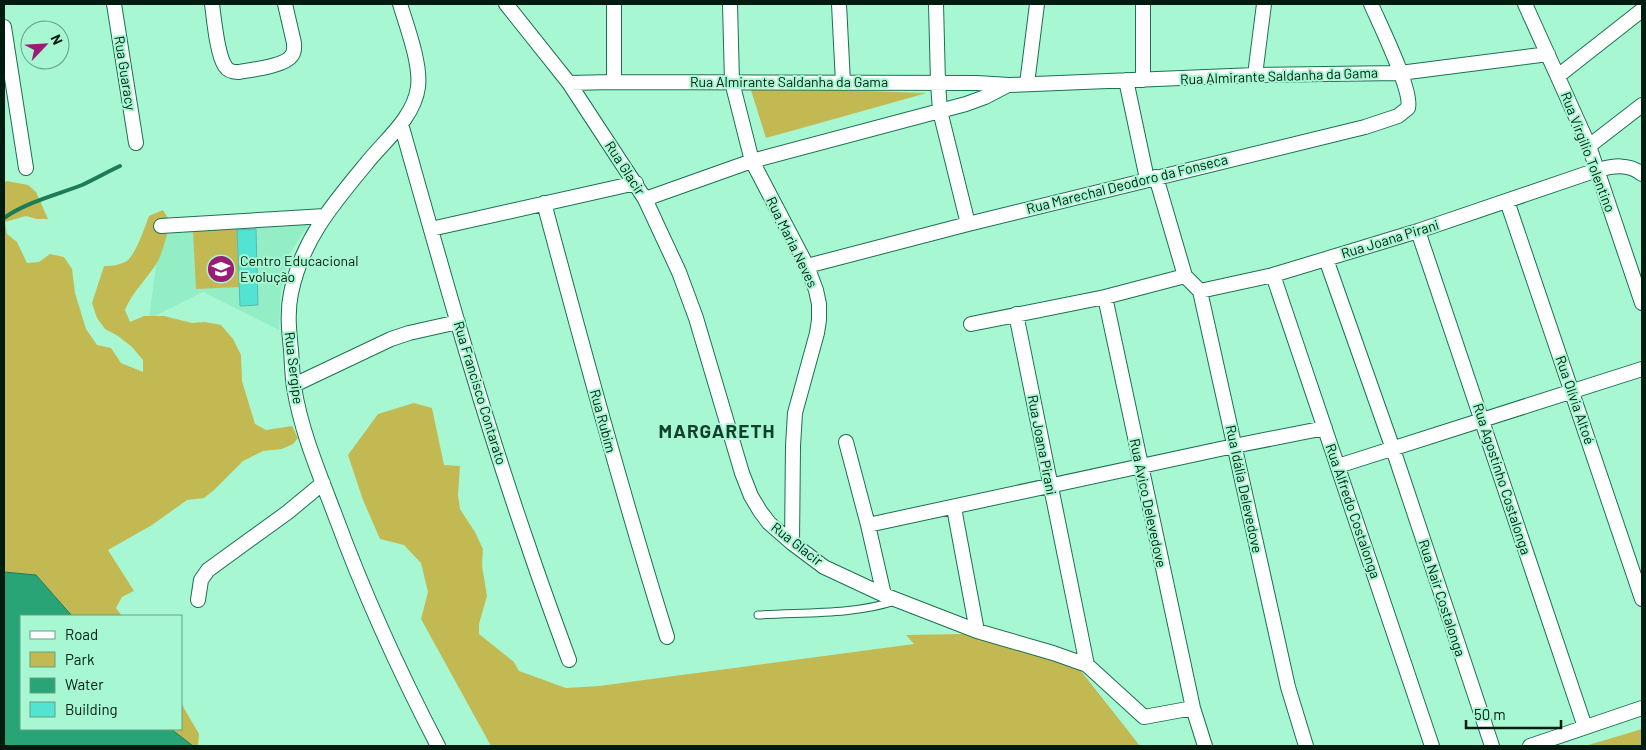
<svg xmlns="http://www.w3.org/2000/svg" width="1646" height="750" font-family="Barlow,sans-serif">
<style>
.built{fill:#93edc5}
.green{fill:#c3b953}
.water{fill:#29a477;stroke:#1d7b58}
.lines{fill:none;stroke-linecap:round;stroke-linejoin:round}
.stream{stroke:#1d7b58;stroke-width:4}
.building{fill:#53e3d2;stroke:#59bbae}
.service-casing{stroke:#1b7152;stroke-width:9}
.minor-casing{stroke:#1b7152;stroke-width:16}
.service{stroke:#fff;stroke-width:7}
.minor{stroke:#fff;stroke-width:14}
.labels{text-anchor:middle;stroke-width:4;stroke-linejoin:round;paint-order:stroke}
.street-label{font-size:14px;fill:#001c10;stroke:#a7f8d2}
.poi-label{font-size:14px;fill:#001c10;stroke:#a7f8d2;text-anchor:start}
.district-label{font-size:19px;font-weight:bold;letter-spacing:1px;fill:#123e2d;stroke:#a7f8d2}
</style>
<rect width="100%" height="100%" fill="#a7f8d2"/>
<path class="built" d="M309,224L292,250L281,287L279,330L203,292L149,319L160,234Z"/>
<path class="green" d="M750,87L927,93L766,138Z
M7,181L28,185L36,192L48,219H37L26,216L5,222L7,234L17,242L27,263L39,262L50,254L64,257L72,269L75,293L86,329L97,345L111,348L121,363L143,372V360L132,347L118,336L105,329L97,318L92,303L104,266C112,266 121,265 128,260C136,253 145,227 149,216L163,210L171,223C166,235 164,249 158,261C148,278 132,292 125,310L130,322L144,316H164L192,323L205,322L221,325L233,339L241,355L242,381L255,424L266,430L292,426L298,438L293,444L282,449L263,451L243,461L214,490L204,498L187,500L152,525L108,550L134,591L122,597L116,608L122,616H72L36,575L4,572V183Z
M237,229L239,287L196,289L193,231Z
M414,403L432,408L444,465L460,466L458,495L460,509L475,532L483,549L482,566L487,596L479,624V634L514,662L519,671L566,688L599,686L914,644L906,635L964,634L994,632L1070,657L1140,746H491L421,619L428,592L421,563L404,545L380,539L363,500L348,455L378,414Z
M181,703L199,734L198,746H193L171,729H181Z
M1642,729V746H1585Z"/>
<path class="water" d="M4,572L36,575L72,616H21V729H171L193,746H4Z"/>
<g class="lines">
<path class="stream" d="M4,218C27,202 56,195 82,185C95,179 107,172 120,166"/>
</g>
<path class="building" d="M256,229L258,305L240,306L237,230Z"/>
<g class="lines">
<defs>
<path id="service" d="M758,615C803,612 853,615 895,601"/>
<path id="minor" d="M114,4L136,143
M212,4C214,19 217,54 225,66C228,71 232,72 238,72C251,70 286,66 292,55C295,51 294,47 294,43L285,4
M400,4C407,27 421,64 418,87C414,118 384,141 366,164C332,205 302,240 291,293C287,312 289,331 291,350C292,362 292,375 294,387C301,431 319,473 335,515C364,594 399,671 438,746
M506,4L569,83L645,199L679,272L696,318L742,473L751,496L760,511L769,523L792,543L824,567L884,595L977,631L1053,653L1087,665L1144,717L1193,708
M730,4L732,82L752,161L807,266L816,290L819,304V320L817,333L795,413L793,446L792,543
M839,4L843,83
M936,4L938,83L940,111L968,224
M1525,4L1589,146L1642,303
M4,27L26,168
M1255,75L1264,4
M1558,76L1642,10
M1126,80L1147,179
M1143,80V4
M614,82V4
M569,83L614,82L977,83L1009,85L1255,75L1400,73L1548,54
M1027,84L1037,4
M401,124C441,265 480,407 528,545C541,584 555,622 569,660
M1589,146L1642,105
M1156,177L1185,276L1200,291L1273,275L1418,231L1597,170C1613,166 1628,163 1642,174
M645,199L752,161L966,104L985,97L1008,85
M1507,201L1642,599
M544,203C583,348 622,493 667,637
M161,226L325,216
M431,229L636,183
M1418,231L1585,727
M1326,259L1393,449L1492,746
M807,266L968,224L1365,127L1398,116L1408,108C1413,91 1379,23 1371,4
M1273,275L1432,746
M1200,291L1288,687L1306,746
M1105,297L1193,708L1205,746
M1016,314L1087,665
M971,324L1105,297L1185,276
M294,385L391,339L409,333L458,322
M846,442L868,525L884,595
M1338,466L1642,369
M954,508L977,631
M868,525L1234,446L1325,428
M198,600L201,580L208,570L288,512L323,483
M1530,746L1642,708"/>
</defs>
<use href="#service" class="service-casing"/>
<use href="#minor" class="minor-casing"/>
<use href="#service" class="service"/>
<use href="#minor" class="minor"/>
</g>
<defs>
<symbol id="school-disc" viewBox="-11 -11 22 22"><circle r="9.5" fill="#9a1c74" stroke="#a7f8d2"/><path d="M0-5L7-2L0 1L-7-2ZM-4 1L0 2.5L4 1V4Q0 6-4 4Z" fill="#fff"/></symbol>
</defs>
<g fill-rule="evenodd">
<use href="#school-disc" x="205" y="253" width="32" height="32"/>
</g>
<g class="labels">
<g class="street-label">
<text transform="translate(125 73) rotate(81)" y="5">Rua Guaracy</text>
<text transform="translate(1279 76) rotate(-2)" y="5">Rua Almirante Saldanha da Gama</text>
<text x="789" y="87">Rua Almirante Saldanha da Gama</text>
<text transform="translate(1588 152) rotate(69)" y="5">Rua Virgilio Tolentino</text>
<text transform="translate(625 168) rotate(57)" y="5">Rua Glacir</text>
<text transform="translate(1127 184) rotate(-14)" y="5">Rua Marechal Deodoro da Fonseca</text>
<text transform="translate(1390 239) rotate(-17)" y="5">Rua Joana Pirani</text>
<text transform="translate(792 242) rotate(64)" y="5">Rua Maria Neves</text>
<text transform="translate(294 368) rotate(83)" y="5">Rua Sergipe</text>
<text transform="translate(480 393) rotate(73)" y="5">Rua Francisco Contarato</text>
<text transform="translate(1575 400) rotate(71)" y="5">Rua Olívia Altoé</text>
<text transform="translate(603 421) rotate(75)" y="5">Rua Rubim</text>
<text transform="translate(1042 445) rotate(79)" y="5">Rua Joana Pirani</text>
<text transform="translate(1502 479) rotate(72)" y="5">Rua Agostinho Costalonga</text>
<text transform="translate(1244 489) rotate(78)" y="5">Rua Idália Delevedove</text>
<text transform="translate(1148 503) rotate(78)" y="5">Rua Avico Delevedove</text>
<text transform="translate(1353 511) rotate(71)" y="5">Rua Alfredo Costalonga</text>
<text transform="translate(797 544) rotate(38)" y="5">Rua Glacir</text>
<text transform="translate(1442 598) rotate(72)" y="5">Rua Nair Costalonga</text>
</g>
<g class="poi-label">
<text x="240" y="266">Centro Educacional<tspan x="240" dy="16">Evolução</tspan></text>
</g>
<g class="district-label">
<text x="717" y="438">MARGARETH</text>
</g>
</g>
<rect width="1646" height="750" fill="none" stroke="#001c10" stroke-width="10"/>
<rect x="20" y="615" width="162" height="115" fill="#a7f8d2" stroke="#64a084"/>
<rect x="30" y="631" width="25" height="8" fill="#ffffff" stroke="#64a084"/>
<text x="65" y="640" font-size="15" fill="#001c10">Road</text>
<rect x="30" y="652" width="25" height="15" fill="#c3b953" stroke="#64a084"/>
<text x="65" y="665" font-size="15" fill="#001c10">Park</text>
<rect x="30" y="678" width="25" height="15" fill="#29a477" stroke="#64a084"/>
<text x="65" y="690" font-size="15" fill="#001c10">Water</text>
<rect x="30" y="702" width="25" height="15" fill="#53e3d2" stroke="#64a084"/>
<text x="65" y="715" font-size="15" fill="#001c10">Building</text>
<g transform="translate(45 45) rotate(65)"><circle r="24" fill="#a7f8d2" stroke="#64a084"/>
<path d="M0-4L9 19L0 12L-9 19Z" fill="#9a1c74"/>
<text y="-8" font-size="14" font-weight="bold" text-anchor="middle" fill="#001c10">N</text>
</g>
<path d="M1466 720v8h95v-8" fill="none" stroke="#001c10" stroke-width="2.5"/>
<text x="1474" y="720" font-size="15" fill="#001c10" stroke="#a7f8d2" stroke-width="4" paint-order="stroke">50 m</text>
</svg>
